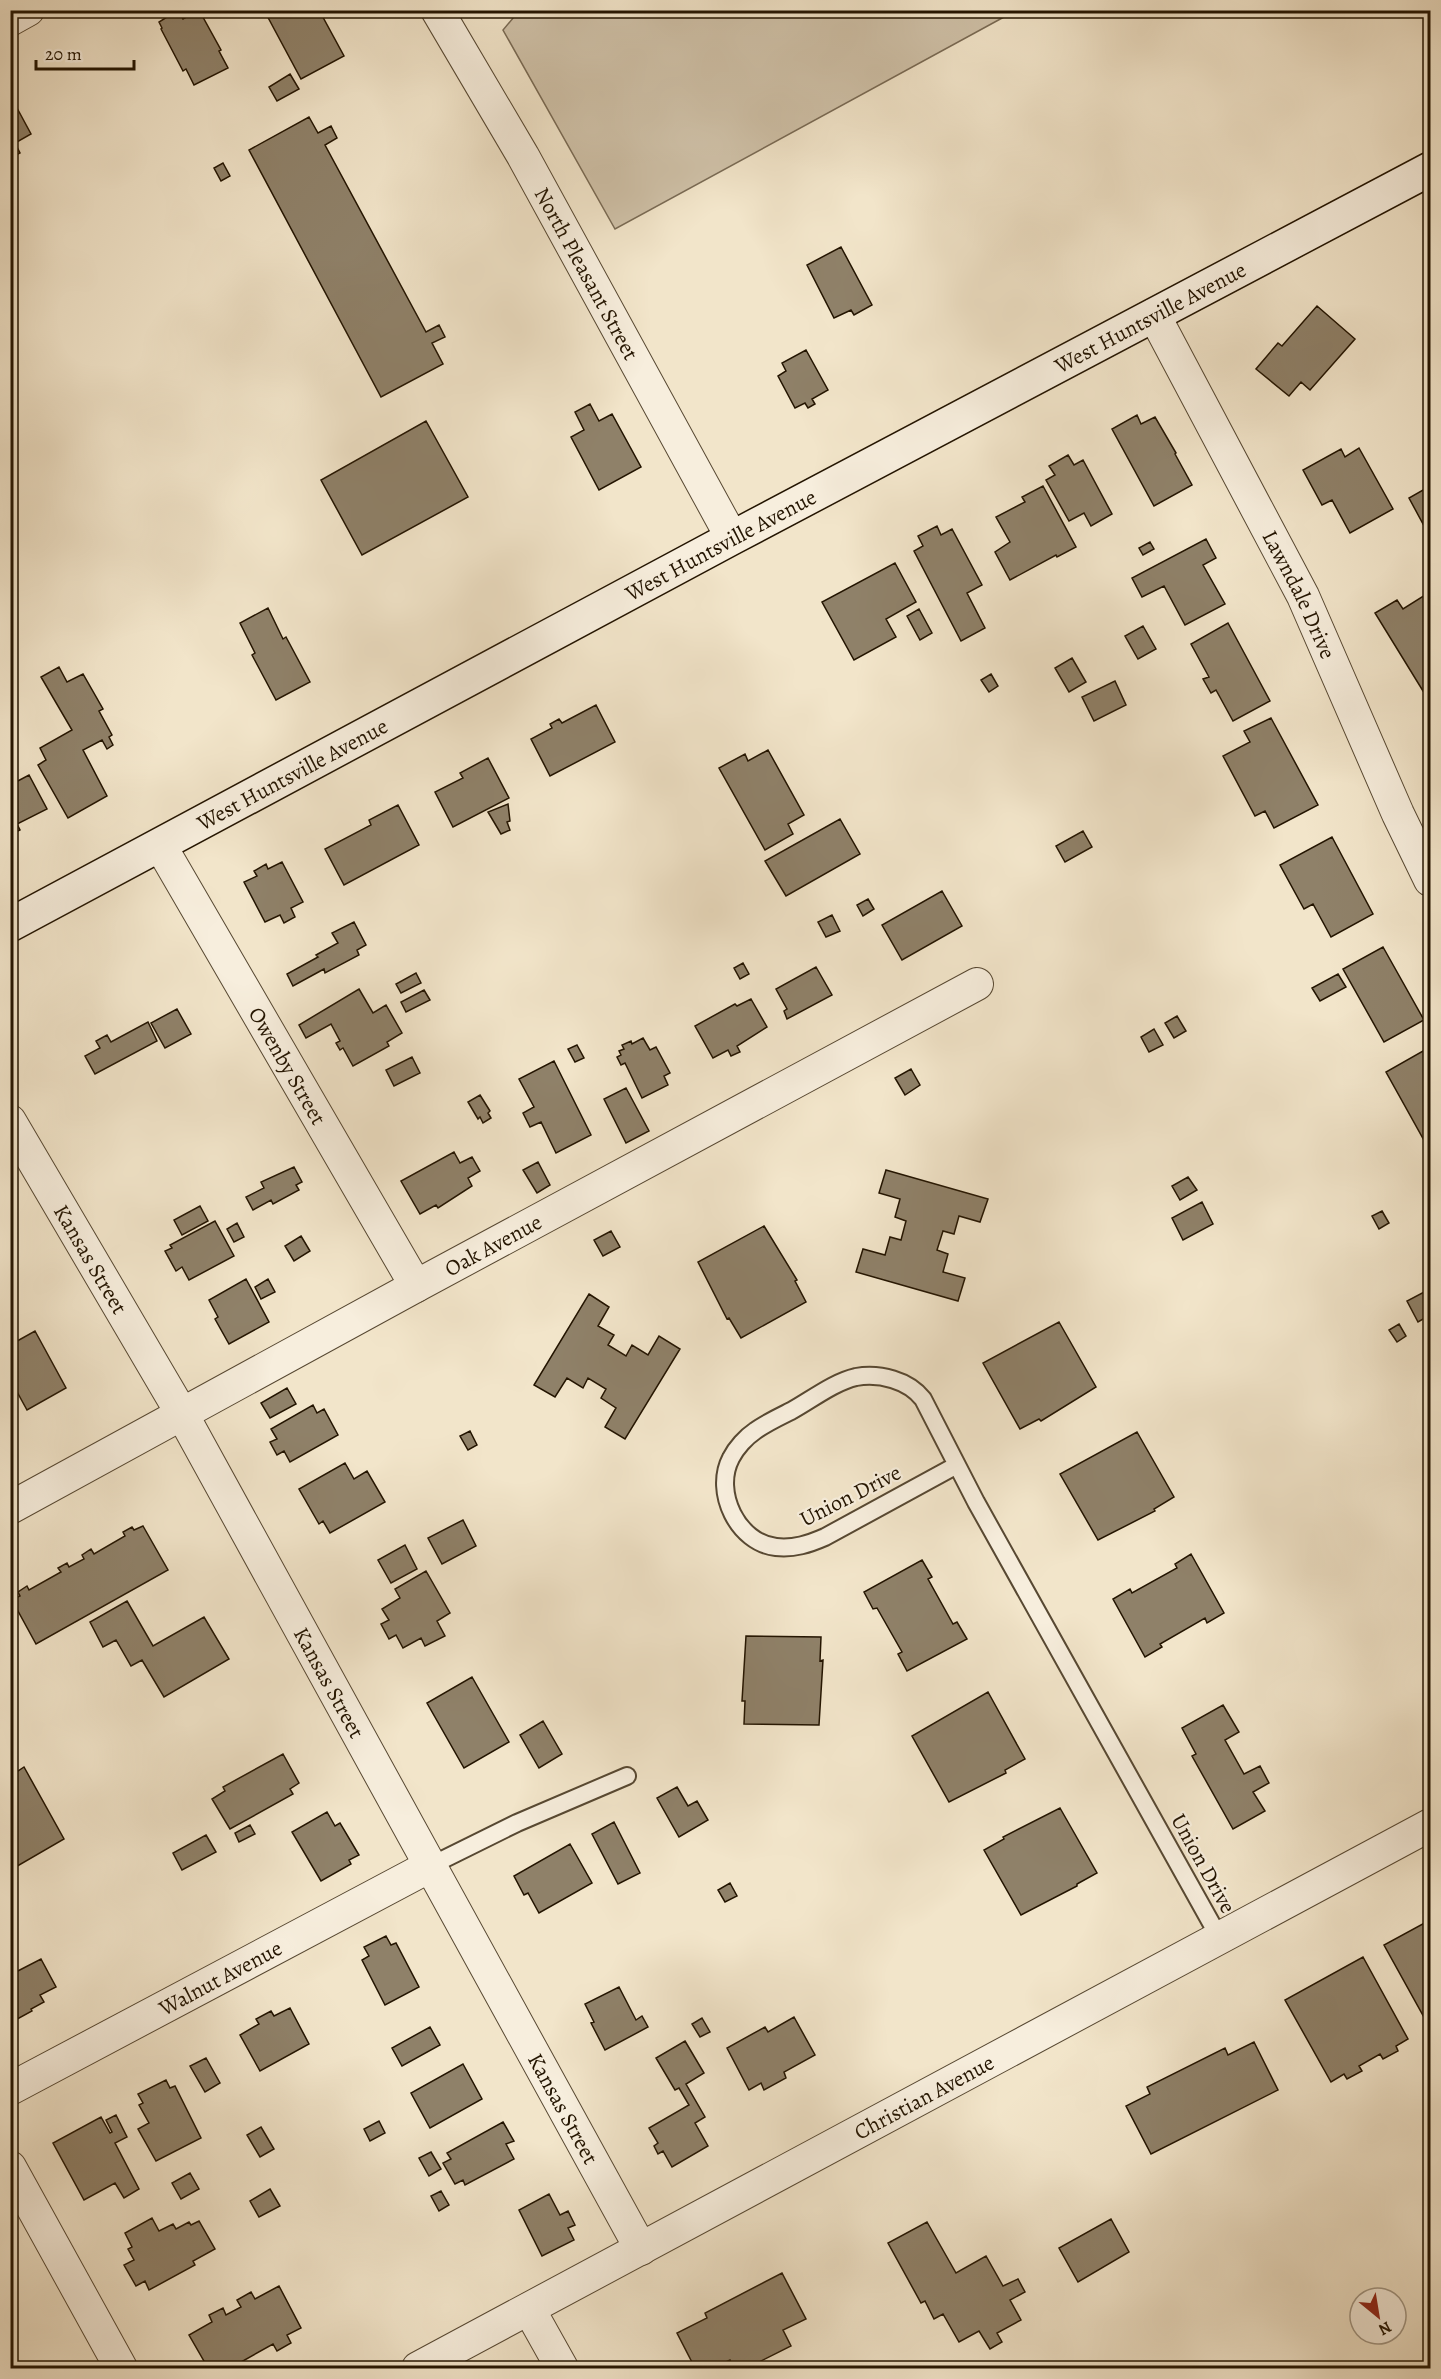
<svg xmlns="http://www.w3.org/2000/svg" width="1441" height="2379" font-family="Alegreya,serif">
<style>
.green{fill:#cfc1a8;stroke:#796a54;stroke-width:1.5}
.building{fill:#8f8169;stroke:#231400;stroke-width:1.5}
.lines{fill:none;stroke-linecap:round;stroke-linejoin:round}
.service-casing{stroke:#574832;stroke-width:20}
.minor-casing{stroke:#574832;stroke-width:34}
.secondary-casing{stroke:#231400;stroke-width:36}
.service{stroke:#f7eedd;stroke-width:16}
.minor{stroke:#f7eedd;stroke-width:32}
.secondary{stroke:#f7eedd;stroke-width:33}
.labels{text-anchor:middle;stroke-width:4.5;stroke-linejoin:round;paint-order:stroke}
.street-label{font-size:22px;fill:#231400;stroke:#f7eedd}
</style>
<rect width="100%" height="100%" fill="#f2e5ca"/>
<filter id="stains"><feTurbulence type="fractalNoise" baseFrequency=".00333" numOctaves="4"/><feColorMatrix values="0 0 0 0 .2 0 0 0 0 .09 0 0 0 0 .02 0 0 0 .5 -.17"/></filter>
<radialGradient id="worn" r=".72"><stop offset=".6" stop-color="#630" stop-opacity="0"/><stop offset="1" stop-color="#630" stop-opacity=".3"/></radialGradient>
<path class="green" d="M519,11V10L1015,11L615,229L503,30Z"/>
<path class="building" d="M178,10L183,19L199,10L221,50L219,51L228,68L194,85L186,69L183,71L161,29L162,28L159,22Z
M264,10H319L344,56L301,79Z
M290,74L299,89L277,101L269,87Z
M17,108L31,134L15,143L20,153L10,158V111Z
M309,117L318,133L331,126L337,138L325,145L426,332L439,325L445,337L432,343L443,364L381,397L249,150Z
M223,163L230,176L221,181L214,168Z
M841,247L872,305L854,315L851,310L834,318L807,265Z
M1317,306L1355,339L1310,390L1301,382L1289,396L1256,369L1278,343L1282,346Z
M806,350L828,390L812,399L815,404L808,408L805,403L795,408L778,376L786,371L782,363Z
M590,404L599,421L612,414L641,467L599,490L571,437L584,430L575,412Z
M1137,415L1141,424L1155,417L1176,453L1175,454L1192,485L1154,506L1112,429Z
M426,421L468,497L362,555L321,480Z
M1359,448L1393,509L1350,533L1332,500L1322,505L1303,470L1341,449L1345,457Z
M1068,455L1074,465L1083,460L1112,514L1091,526L1084,513L1069,521L1046,480L1055,475L1049,466Z
M1043,486L1076,547L1057,557L1056,555L1010,580L995,552L1010,542L996,517L1025,502L1022,497Z
M1430,486V537L1409,498Z
M937,526L941,535L952,529L982,585L967,593L985,628L961,641L914,551L923,546L918,536Z
M1206,539L1216,558L1203,565L1225,604L1185,625L1164,586L1142,597L1132,578Z
M1150,542L1154,549L1143,555L1139,548Z
M895,563L916,602L886,619L896,637L854,660L822,602Z
M1425,595L1430,605V694L1427,689L1423,691L1375,613L1397,600L1403,609Z
M268,608L283,639L286,637L310,682L276,700L252,655L255,653L240,623Z
M919,609L932,633L920,640L907,616Z
M1228,623L1270,701L1233,721L1216,690L1211,693L1203,679L1209,677L1191,644Z
M1143,626L1156,649L1138,659L1125,636Z
M1072,658L1086,682L1069,692L1055,668Z
M59,667L67,682L83,674L103,709L99,711L112,735L109,737L113,745L107,749L102,740L83,750L107,796L68,818L38,765L46,760L40,748L72,730L41,677Z
M991,674L998,686L989,692L981,680Z
M1115,681L1126,705L1094,721L1082,697Z
M596,705L615,742L550,776L531,739L552,728L550,724L559,719L562,723Z
M1271,718L1318,805L1274,828L1265,811L1255,816L1223,756L1250,742L1244,731Z
M768,750L804,815L788,824L793,834L765,850L719,768L745,754L748,761Z
M488,758L509,798L453,827L435,792L463,778L460,773Z
M10,772L16,782L29,775L47,809L17,824L20,830L10,835Z
M508,804L510,821L507,822L510,830L501,834L488,812Z
M398,805L419,845L344,885L325,849L371,825L369,820Z
M840,819L860,854L786,896L765,861Z
M1083,831L1092,847L1065,862L1056,846Z
M1332,837L1373,914L1331,937L1313,904L1304,909L1280,865Z
M282,862L303,902L291,908L295,917L284,923L280,915L265,922L244,882L257,876L254,871L266,864L268,869Z
M942,891L962,926L902,960L882,925Z
M868,899L874,909L863,916L857,905Z
M832,915L840,931L826,937L818,922Z
M354,922L366,945L357,950L359,955L325,973L324,969L293,986L287,974L318,957L316,955L338,943L332,933Z
M1383,947L1424,1020L1384,1042L1343,969Z
M743,963L749,974L740,979L734,968Z
M816,967L832,995L787,1019L784,1011L787,1009L776,989Z
M416,973L421,983L401,993L396,984Z
M1338,974L1346,987L1320,1001L1312,988Z
M359,989L373,1013L386,1005L402,1033L387,1042L389,1046L353,1066L343,1048L340,1050L336,1043L340,1041L331,1024L306,1038L299,1025Z
M424,990L430,1000L406,1012L401,1002Z
M751,999L767,1027L737,1046L740,1052L731,1056L728,1050L713,1058L695,1026L735,1004L737,1006Z
M177,1009L191,1034L165,1048L151,1023Z
M1177,1016L1186,1031L1174,1038L1165,1023Z
M148,1022L157,1041L95,1074L85,1056L100,1048L96,1041L107,1035L111,1042Z
M1154,1029L1163,1045L1149,1052L1141,1037Z
M643,1038L650,1050L656,1047L670,1073L664,1076L668,1085L642,1098L625,1063L621,1065L617,1057L621,1055L619,1051L624,1049L622,1045L631,1041L632,1044Z
M577,1045L584,1058L575,1062L568,1049Z
M1430,1047V1151L1386,1072Z
M412,1057L420,1073L394,1086L386,1070Z
M554,1061L591,1135L556,1153L541,1122L530,1127L523,1113L534,1107L519,1079Z
M911,1069L920,1085L905,1095L895,1078Z
M626,1088L649,1131L626,1143L604,1099Z
M480,1095L490,1111L488,1113L491,1118L483,1123L480,1117L478,1119L468,1102Z
M454,1152L460,1163L472,1157L480,1171L468,1178L472,1186L438,1208L436,1205L420,1214L401,1181Z
M538,1162L550,1185L537,1193L523,1170Z
M294,1167L302,1182L296,1185L299,1190L273,1204L271,1200L253,1210L246,1197L264,1188L261,1182Z
M886,1170L988,1199L980,1222L959,1216L954,1234L943,1231L937,1250L948,1254L943,1272L965,1278L958,1301L856,1272L863,1249L885,1255L890,1237L901,1240L906,1221L895,1217L900,1199L879,1193Z
M1188,1177L1197,1190L1180,1200L1172,1186Z
M1202,1202L1213,1224L1183,1240L1172,1218Z
M200,1206L208,1221L182,1235L174,1220Z
M1382,1211L1389,1223L1379,1229L1372,1216Z
M215,1221L234,1256L189,1280L182,1267L176,1271L165,1251L172,1248L170,1245Z
M237,1223L244,1237L234,1242L227,1229Z
M764,1226L797,1280L795,1281L806,1302L741,1338L729,1318L727,1319L698,1262Z
M611,1231L620,1247L603,1256L594,1240Z
M301,1236L310,1251L294,1261L285,1246Z
M246,1279L269,1322L229,1344L215,1319L218,1317L209,1300Z
M268,1279L275,1292L261,1299L255,1287Z
M1426,1291L1430,1299V1315L1418,1322L1407,1301Z
M589,1294L609,1307L598,1326L614,1335L608,1345L626,1356L632,1345L648,1355L659,1336L680,1349L625,1439L605,1427L616,1408L601,1398L606,1389L588,1378L583,1388L567,1378L555,1397L534,1385Z
M1059,1322L1096,1387L1041,1421L1039,1419L1020,1429L983,1363Z
M1399,1324L1406,1336L1397,1342L1389,1330Z
M35,1331L66,1388L27,1410L10,1379V1345Z
M287,1388L296,1404L270,1418L261,1403Z
M313,1405L317,1413L324,1409L338,1435L290,1462L284,1451L277,1455L270,1442L277,1439L271,1429Z
M470,1431L477,1445L468,1450L460,1436Z
M1137,1432L1174,1497L1154,1509L1155,1511L1098,1540L1060,1474Z
M345,1463L354,1479L367,1471L385,1502L330,1533L323,1521L319,1524L299,1489Z
M463,1520L476,1546L442,1564L428,1538Z
M143,1526L168,1570L36,1644L12,1600L20,1596L18,1592L27,1586L29,1590L61,1572L58,1568L67,1563L69,1567L84,1559L82,1555L91,1549L94,1554L125,1536L123,1532L132,1527L134,1530Z
M405,1545L417,1569L391,1583L378,1560Z
M1191,1554L1224,1613L1207,1623L1205,1618L1160,1644L1162,1647L1145,1657L1113,1599L1130,1589L1132,1593L1177,1568L1175,1564Z
M922,1560L932,1577L928,1579L953,1624L957,1622L967,1639L907,1671L898,1654L902,1652L877,1608L873,1609L864,1592Z
M426,1571L450,1613L437,1621L445,1636L425,1646L421,1638L403,1648L396,1635L389,1639L381,1624L389,1620L382,1609L400,1598L395,1589Z
M127,1601L153,1646L204,1617L229,1659L164,1697L142,1660L131,1666L116,1640L103,1647L90,1622Z
M746,1636L821,1637L820,1661L823,1660L819,1725L744,1724L745,1701H742Z
M472,1677L509,1742L464,1768L427,1703Z
M988,1692L1025,1759L1005,1770L1006,1773L949,1802L912,1736Z
M1223,1705L1239,1732L1225,1740L1244,1774L1260,1766L1269,1783L1253,1792L1265,1811L1233,1829L1192,1756L1196,1754L1182,1728Z
M543,1721L562,1754L539,1768L520,1735Z
M283,1754L299,1783L290,1789L293,1794L230,1829L212,1799L225,1791L223,1787Z
M10,1759L18,1771L24,1767L64,1839L14,1868L10,1862Z
M677,1787L688,1806L697,1801L708,1820L679,1837L657,1798Z
M1060,1808L1097,1873L1077,1884V1886L1021,1915L984,1850L1004,1839L1003,1837Z
M327,1812L335,1826L340,1823L359,1855L349,1860L351,1864L321,1881L292,1832Z
M614,1822L640,1873L618,1884L592,1834Z
M250,1825L255,1834L239,1842L235,1833Z
M206,1835L216,1852L182,1870L173,1853Z
M570,1844L592,1883L539,1913L528,1893L524,1895L514,1876Z
M730,1883L737,1896L725,1902L718,1890Z
M1430,1920V2028L1384,1945Z
M386,1936L391,1945L396,1943L419,1987L385,2005L362,1960L369,1956L364,1947Z
M1363,1957L1408,2039L1396,2046L1398,2051L1383,2059L1380,2054L1359,2066L1362,2071L1347,2079L1344,2074L1331,2082L1285,2000Z
M41,1959L56,1987L40,1995L44,2002L31,2009L32,2011L10,2023V1975Z
M619,1987L636,2020L642,2016L648,2027L605,2050L591,2023L594,2022L585,2004Z
M290,2008L309,2044L260,2071L240,2035L259,2024L256,2019L271,2011L274,2016Z
M794,2017L815,2055L784,2072L786,2078L764,2090L761,2083L749,2090L727,2048L765,2027L768,2032Z
M702,2018L710,2032L700,2037L692,2024Z
M430,2027L440,2045L402,2066L392,2048Z
M685,2041L704,2073L686,2084L705,2117L695,2123L708,2146L672,2167L663,2151L658,2154L654,2146L658,2143L649,2128L689,2105L679,2088L675,2090L656,2058Z
M1254,2042L1278,2090L1151,2154L1126,2106L1150,2094L1147,2087L1225,2048L1228,2055Z
M206,2058L220,2083L205,2092L190,2066Z
M463,2064L482,2099L430,2128L411,2093Z
M166,2080L170,2088L175,2086L201,2138L156,2161L138,2129L149,2123L139,2105L143,2103L138,2094Z
M116,2115L127,2137L115,2143L139,2189L124,2198L115,2183L84,2200L53,2143L101,2117L110,2133L112,2132L106,2120Z
M379,2121L385,2133L370,2141L364,2129Z
M503,2122L514,2141L506,2144L514,2159L465,2185L463,2180L455,2184L443,2163L451,2159L447,2153Z
M261,2127L274,2149L260,2157L247,2135Z
M431,2152L441,2169L429,2176L419,2158Z
M190,2173L199,2189L181,2199L172,2183Z
M270,2189L280,2206L259,2217L250,2201Z
M441,2191L449,2205L439,2211L431,2196Z
M549,2194L560,2215L568,2211L575,2225L568,2228L574,2240L542,2256L519,2210Z
M152,2218L159,2231L173,2224L176,2229L189,2222L191,2225L199,2221L215,2249L193,2261L195,2265L149,2290L145,2281L136,2286L124,2265L134,2260L128,2249L132,2247L125,2233Z
M1111,2219L1129,2252L1078,2282L1059,2248Z
M927,2222L956,2273L986,2256L1003,2286L1018,2279L1025,2292L1010,2300L1021,2320L997,2333L1002,2342L990,2349L979,2331L959,2342L943,2314L934,2319L925,2301L921,2303L888,2243Z
M782,2273L806,2319L783,2330L791,2346L747,2368H734L730,2360L713,2368H695L677,2333L707,2318L705,2313Z
M279,2286L301,2328L287,2335L291,2343L277,2351L273,2344L241,2362L245,2368H208L189,2335L212,2322L209,2315L223,2308L226,2315L241,2307L237,2300L251,2292L255,2299Z"/>
<g class="lines">
<defs>
<path id="service" d="M957,1465L825,1537C809,1544 794,1549 776,1547C738,1543 713,1492 731,1458C736,1448 746,1437 755,1431C766,1423 779,1417 791,1411C811,1400 834,1382 856,1377C880,1373 908,1380 923,1399L976,1502L1219,1937
M430,1866L517,1823L627,1776"/>
<g id="minor">
<path id="s1" d="M437,10L523,156L732,538"/>
<path d="M10,20L28,10"/>
<path id="s2" d="M1154,315L1303,596L1398,814L1430,880"/>
<path id="s3" d="M160,845L416,1286"/>
<path id="s4" d="M10,1121L182,1414L641,2249"/>
<path id="s5" d="M10,1508L416,1286L977,984"/>
<path id="s6" d="M10,2089L430,1866"/>
<path d="M10,2167L121,2368"/>
<path d="M529,2309L562,2368"/>
<path id="s7" d="M418,2368L1430,1825"/>
</g>
<g id="secondary">
<path id="s8" d="M10,925L732,538L1430,169"/>
</g>
</defs>
<use href="#service" class="service-casing"/>
<use href="#minor" class="minor-casing"/>
<use href="#secondary" class="secondary-casing"/>
<use href="#service" class="service"/>
<use href="#minor" class="minor"/>
<use href="#secondary" class="secondary"/>
</g>
<g class="labels">
<g class="street-label">
<text dy="8" stroke="none"><textPath href="#s1" startOffset="303">North Pleasant Street</textPath></text>
<text dy="8" stroke="none"><textPath href="#s8" startOffset="1292">West Huntsville Avenue</textPath></text>
<text dy="8" stroke="none"><textPath href="#s8" startOffset="806">West Huntsville Avenue</textPath></text>
<text dy="8" stroke="none"><textPath href="#s2" startOffset="315">Lawndale Drive</textPath></text>
<text dy="8" stroke="none"><textPath href="#s8" startOffset="320">West Huntsville Avenue</textPath></text>
<text dy="8" stroke="none"><textPath href="#s3" startOffset="255">Owenby Street</textPath></text>
<text dy="8" stroke="none"><textPath href="#s5" startOffset="550">Oak Avenue</textPath></text>
<text dy="8" stroke="none"><textPath href="#s4" startOffset="160">Kansas Street</textPath></text>
<text transform="translate(850 1495) rotate(-27)" y="8">Union Drive</text>
<text dy="8" stroke="none"><textPath href="#s4" startOffset="646">Kansas Street</textPath></text>
<text transform="translate(1204 1863) rotate(61)" y="8">Union Drive</text>
<text dy="8" stroke="none"><textPath href="#s6" startOffset="238">Walnut Avenue</textPath></text>
<text dy="8" stroke="none"><textPath href="#s7" startOffset="574">Christian Avenue</textPath></text>
<text dy="8" stroke="none"><textPath href="#s4" startOffset="1132">Kansas Street</textPath></text>
</g>
</g>
<rect width="1441" height="2379" fill="none" stroke="#f2e5ca" stroke-width="36"/>
<rect x="12" y="12" width="1417" height="2355" fill="none" stroke="#231400" stroke-width="3"/>
<rect x="18" y="18" width="1405" height="2343" fill="none" stroke="#231400" stroke-width="1.5"/>
<g transform="translate(1378 2316) rotate(150)"><circle r="28" fill="#f7eedd" stroke="#a29785" stroke-width="1.5"/>
<path d="M0-4.5L10 22L0 15L-10 22Z" fill="#8f2418"/>
<text y="-9" font-size="16" font-weight="bold" text-anchor="middle" fill="#231400">N</text>
</g>
<path d="M36 60v9h98v-9" fill="none" stroke="#231400" stroke-width="3"/>
<text x="45" y="60" font-size="18" fill="#231400" stroke="#f7eedd" stroke-width="4.5" paint-order="stroke">20 m</text>
<rect width="100%" height="100%" filter="url(#stains)"/>
<rect width="100%" height="100%" fill="url(#worn)"/>
</svg>
